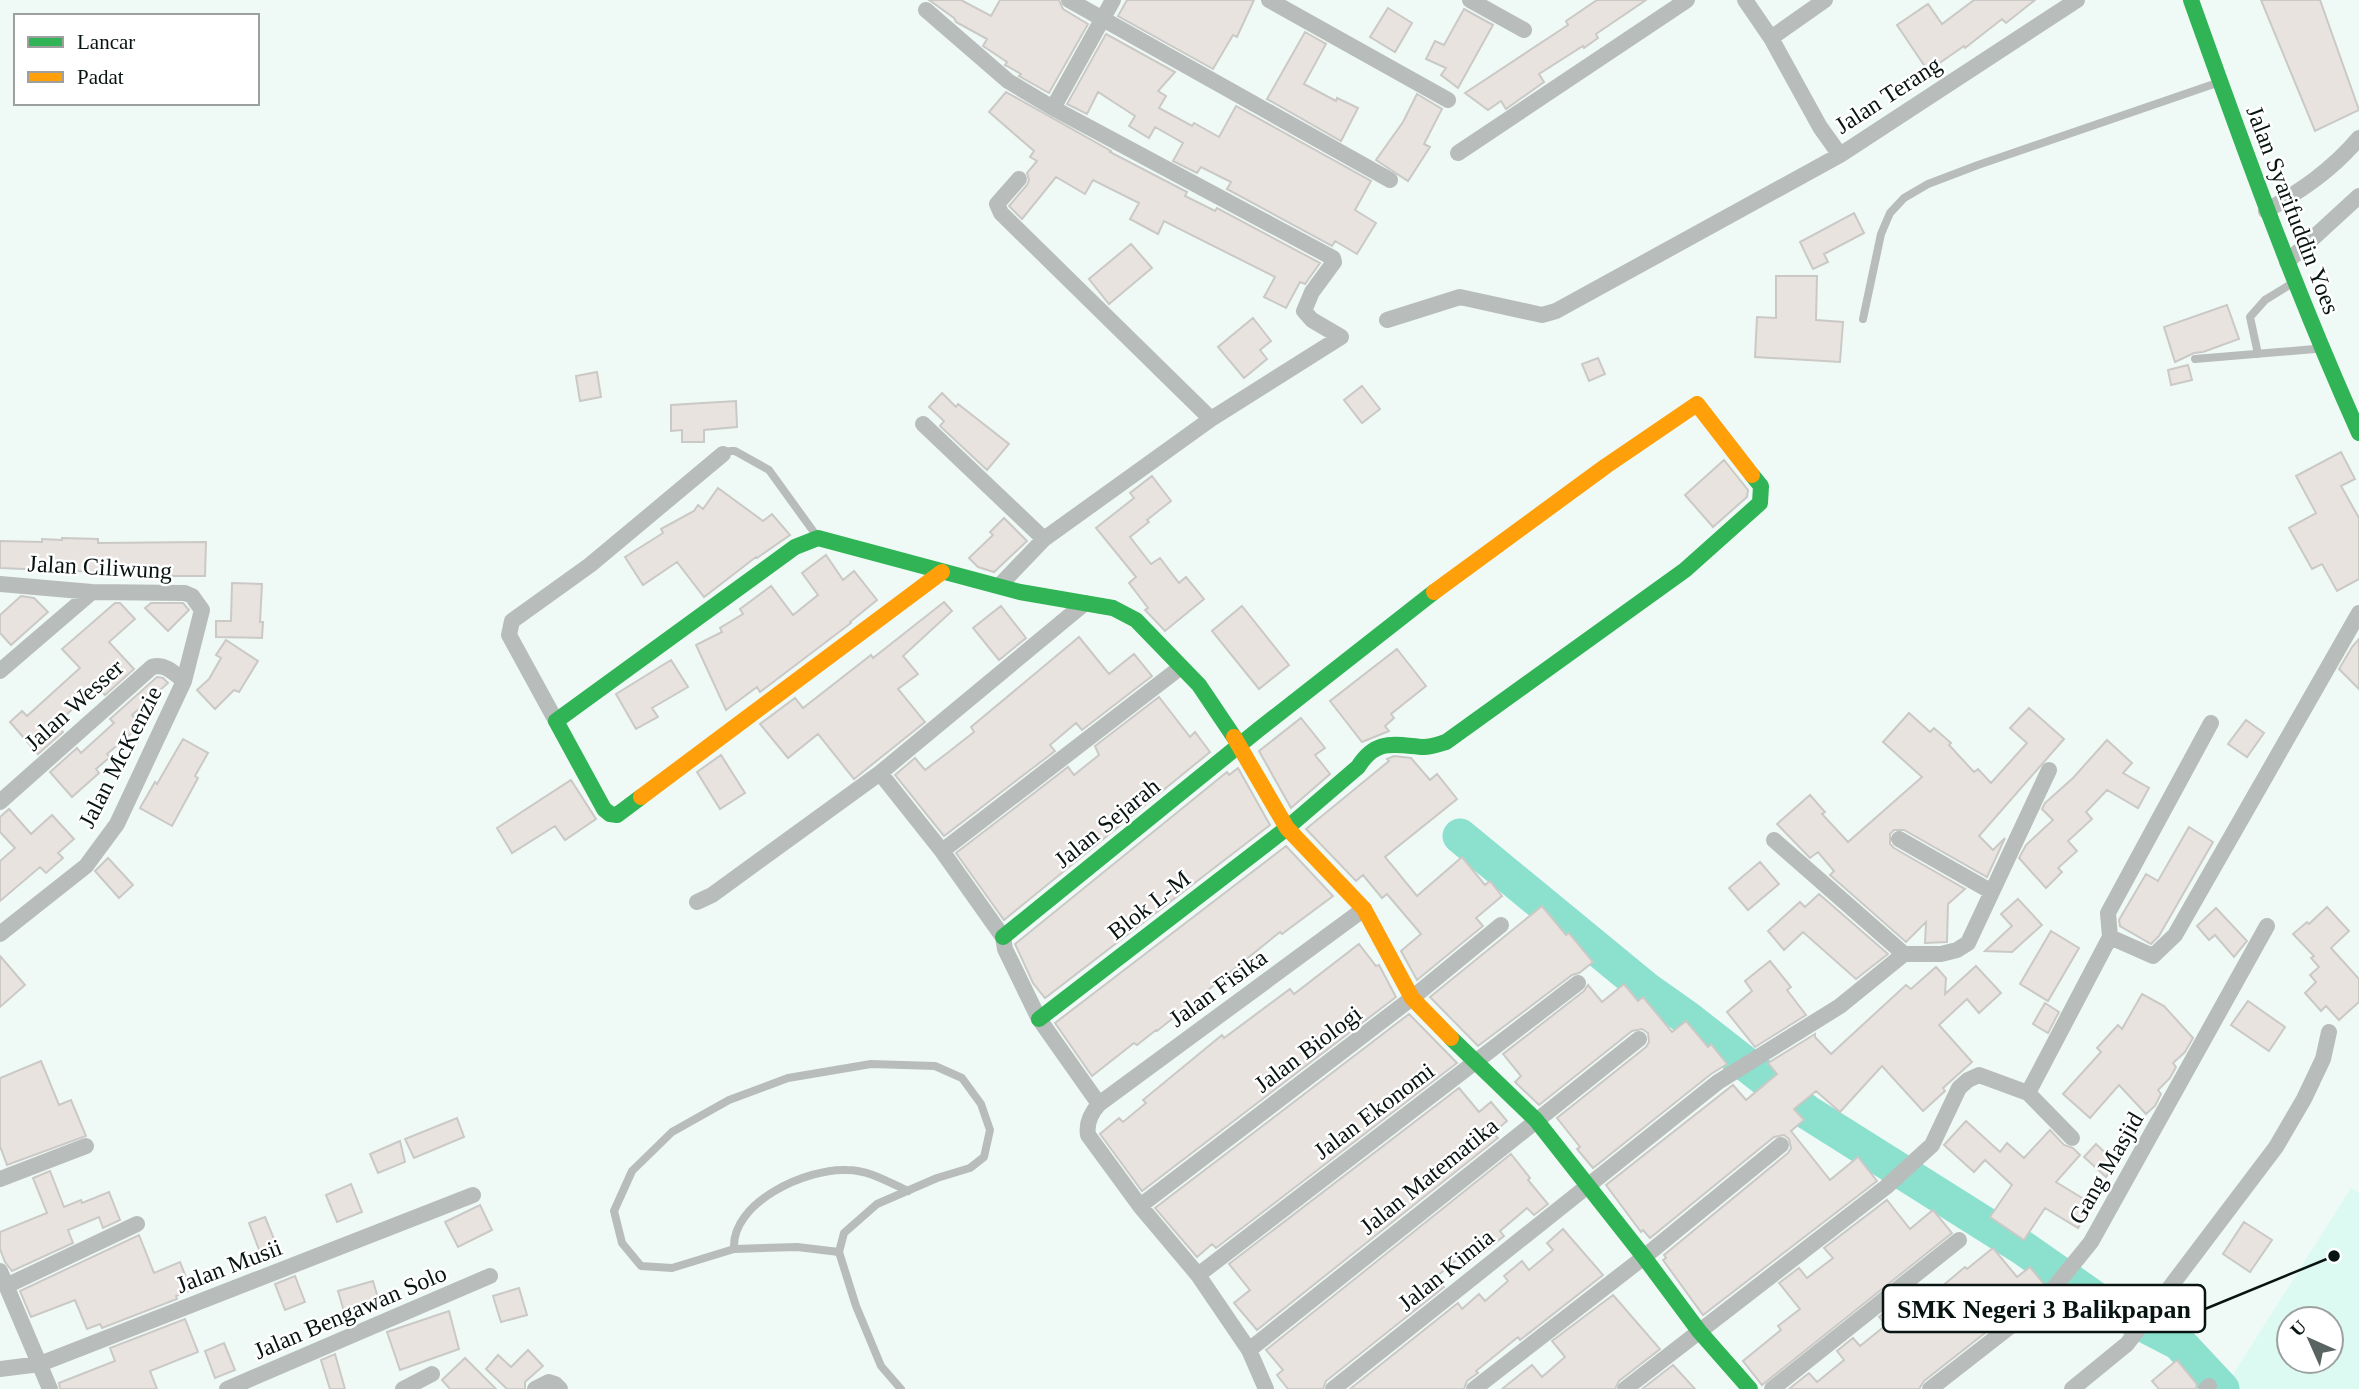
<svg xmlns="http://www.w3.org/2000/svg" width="2359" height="1389" font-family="'Times New Roman',serif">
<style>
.built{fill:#ddfaf2;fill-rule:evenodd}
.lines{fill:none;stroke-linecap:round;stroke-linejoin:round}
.river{stroke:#8ce0ce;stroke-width:35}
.building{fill:#e9e3df;stroke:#cac9c6;stroke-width:2}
.lane{stroke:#b8bdbc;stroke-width:8}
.street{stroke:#b8bdbc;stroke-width:16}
.fast{stroke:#30b455;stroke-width:16}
.slow{stroke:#ff9f0a;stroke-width:16}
.labels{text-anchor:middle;stroke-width:5;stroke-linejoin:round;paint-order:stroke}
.street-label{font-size:24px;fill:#081412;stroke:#fff}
.leader{fill:none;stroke:#081412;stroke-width:2.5}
.callout-dot{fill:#081412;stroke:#fff;stroke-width:2.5}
.callout{fill:#fff;stroke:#081412;stroke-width:2.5}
.callout-label{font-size:26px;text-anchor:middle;font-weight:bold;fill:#081412}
</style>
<rect width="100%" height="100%" fill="#effaf7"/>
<path class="built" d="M2351,1188L2359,1193V1389H2226L2225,1387ZM2289,1319H2331V1361H2289Z"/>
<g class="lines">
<path class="river" d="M1460,836L1646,989L1687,1018L1807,1112L2023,1248L2100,1302L2179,1343L2222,1389"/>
</g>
<path class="building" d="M929,0H961L991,16L1000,0H1059L1063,9L1088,24L1049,93L1019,76L1021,74L1007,66L1005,65L1007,62L983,46L987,39L956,22L954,18Z
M1127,0H1254L1237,37L1233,35L1213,69L1118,16Z
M1597,0H1646L1596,34L1598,38L1584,48L1583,46L1539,74L1544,82L1506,109L1501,101L1488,110L1465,93L1568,25L1566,21Z
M1974,0H2035L2006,23L2002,19L1965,48L1964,46L1928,71L1897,25L1928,4L1942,24Z
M2261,0H2320L2359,110L2315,131Z
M1388,8L1412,23L1395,52L1370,37Z
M1464,9L1493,25L1458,88L1441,75L1446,68L1426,59L1435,41L1444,45Z
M1305,32L1326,44L1304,84L1336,101L1337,98L1358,108L1341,141L1267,99Z
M1106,34L1175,72L1158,91L1166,96L1159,108L1192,126L1194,123L1219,137L1236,106L1371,181L1355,210L1376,223L1357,254L1335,241L1332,246L1227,189L1231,182L1201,167L1197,173L1173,161L1183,143L1155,127L1149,138L1129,126L1135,116L1098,92L1087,114L1067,104Z
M1006,92L1111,151L1110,152L1187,192L1185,196L1215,211L1217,208L1320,263L1305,284L1300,282L1286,308L1264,297L1275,277L1164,221L1158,234L1130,219L1139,203L1093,180L1085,194L1056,177L1022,219L1009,206L1027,185L1029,180L1027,173L1037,161L1030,157L1034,151L989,112Z
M1417,94L1442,109L1424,144L1430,147L1408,181L1376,160L1403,122Z
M1854,213L1864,233L1824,254L1828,262L1813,269L1800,242Z
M1131,244L1152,268L1109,304L1089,279Z
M1776,276H1817L1816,320L1843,322L1840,362L1755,357L1757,317L1776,318Z
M2227,305L2239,339L2203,352L2194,353L2175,362L2164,327Z
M1253,318L1271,341L1260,350L1267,359L1244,378L1218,347Z
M1598,358L1605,374L1589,381L1582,364Z
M2188,365L2192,380L2171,385L2168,370Z
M597,372L601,397L580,401L576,376Z
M1362,386L1380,409L1362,423L1344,400Z
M942,393L956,407L958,404L1009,444L987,470L940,426L944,421L929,407Z
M736,401L737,427L704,430V442H682V430L671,431V405Z
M2341,452L2355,479L2341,486L2359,518V579L2337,591L2322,564L2312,569L2289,528L2316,513L2296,476Z
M1724,460L1748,490L1747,497L1713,527L1685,495Z
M1152,476L1171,501L1147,520L1149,522L1130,537L1151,564L1160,558L1179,583L1186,577L1204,599L1165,631L1145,610L1148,608L1129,583L1136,577L1096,528L1134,498L1130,493Z
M718,488L763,521L772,514L790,535L757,558L756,557L704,597L677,562L643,585L625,557L663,533L661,529L694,511L698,505L703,509Z
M1004,518L1027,541L994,572L978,567L969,558L993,535L990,532Z
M62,538L98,539V543L206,542L205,576H144L151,570L97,569V572L0,568V541L42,542V539L62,540Z
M826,555L843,580L854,571L877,600L850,622L851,623L760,692L757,687L726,710L696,645L722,632L720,628L743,614L740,609L771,586L793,615L818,595L802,573Z
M232,583L262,584L260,622H263L262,638L216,637V621H231Z
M21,596L34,598L48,612L11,645L0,633V615Z
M944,602L952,611L903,656L918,674L898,689L925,722L854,779L818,734L788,758L760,724L795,698L803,708L871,655L873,658Z
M115,603H120L135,619L109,642L134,669L105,695L96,686L58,723L57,726L63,732L38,754L10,722L22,711L27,716L80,668L62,649Z
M151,603H183L189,610L168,631L145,608Z
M1001,606L1026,638L999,660L973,628Z
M1242,606L1289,665L1259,689L1212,631Z
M1079,637L1109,674L1134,654L1152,676L1082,730L1076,723L1050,745L1055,751L944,836L895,775L915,758L925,770L946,754L974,732L971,727Z
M2359,639V689L2339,669L2352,647Z
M226,640L258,661L239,692L234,690L215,709L197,690L209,679L221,658L216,655Z
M1397,649L1426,686L1391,714L1394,718L1385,726L1389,731L1362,742L1330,701Z
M671,660L688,687L652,708L658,717L636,729L616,694Z
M157,677L163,678L168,683L132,715L141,725L107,754L110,757L96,769L99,773L72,797L50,772L77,748L81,753L114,723L110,719Z
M1159,697L1190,737L1195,732L1210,752L1004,920L956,853L1068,767L1074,775L1099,755L1095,746Z
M2029,708L2064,739L1979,836L1993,850L2005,838L1987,877L1904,830H1894L1890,834V844L1894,848L1965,889L1948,904L1947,942L1925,943L1926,922L1906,942L1830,875L1834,871L1818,852L1810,858L1777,824L1810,795L1825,812L1822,814L1848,842L1922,777L1883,742L1909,713L1930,732L1934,728L1951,743L1949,745L1974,772L1978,769L1991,783L2027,743L2010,728Z
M1301,718L1325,748L1315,755L1330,774L1291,808L1259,751Z
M2246,720L2264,733L2247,757L2228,744Z
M183,739L208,753L195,776L198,778L172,826L140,808L155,782L157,784Z
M2107,740L2132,763L2123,773L2149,788L2138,808L2107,790L2086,812L2092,819L2068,841L2077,851L2058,868L2062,872L2046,888L2019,858L2026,845L2053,820L2042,809L2045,803L2073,778Z
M721,755L745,793L720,809L697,772Z
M1394,756L1411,758L1430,780L1437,774L1457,799L1385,857L1417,896L1462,857L1485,885L1490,881L1502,896L1476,918L1483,926L1417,980L1401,951L1421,934L1387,894L1382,898L1363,875L1356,881L1306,829L1389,761L1387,759Z
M1238,768L1270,825L1045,998L1033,983L1015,944L1227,772L1229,775Z
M571,780L596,819L565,840L555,826L512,853L497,828Z
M9,809L31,834L52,815L74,839L58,853L63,858L46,873L40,867L0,901V861L15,848L0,832V817Z
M2189,827L2213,842L2159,936L2151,944L2120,926L2119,920L2146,874L2158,881Z
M1286,846L1333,896L1282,934L1280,932L1157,1031L1156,1030L1137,1045L1134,1043L1092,1076L1055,1023Z
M108,858L133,885L119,898L95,871Z
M1760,862L1779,884L1748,910L1729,888Z
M1819,894L1888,954L1856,979L1803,932L1784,950L1768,931L1800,902L1805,907Z
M2018,899L2042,925L2012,952L1985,951L2012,926L2001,914Z
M1542,906L1566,935L1569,933L1593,962L1579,973L1572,975L1478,1046L1430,997Z
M2327,907L2349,931L2331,948L2359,979V1002L2339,1020L2326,1006L2321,1011L2305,993L2316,982L2310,975L2319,967L2311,958L2314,956L2293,934L2307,922L2309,924Z
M2216,908L2247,941L2234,957L2215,935L2209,940L2197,926Z
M2051,931L2079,948L2048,1001L2020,984Z
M1359,944L1376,966L1379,965L1396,997L1142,1191L1100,1134L1119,1118L1123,1122L1146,1103L1143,1100L1222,1035L1224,1038L1290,989L1294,994Z
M0,956L25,985L0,1007Z
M1770,961L1791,987L1787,990L1806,1015L1755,1047L1727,1012L1752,991L1745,981Z
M1976,966L2001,993L1979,1013L1967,999L1939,1025L1972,1062L1943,1088L1945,1091L1923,1111L1882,1066L1840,1112L1816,1091L1794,1109L1804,1120L1791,1131L1830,1180L1858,1157L1877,1181L1703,1315L1663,1260L1666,1258L1664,1255L1788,1153L1791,1148L1789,1139L1784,1135L1774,1137L1650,1238L1643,1230L1641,1232L1606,1185L1733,1085L1746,1100L1777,1074L1768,1063L1815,1034V1037L1831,1054L1906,985L1911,989L1936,967L1946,978L1945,994Z
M1624,984L1638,1001L1643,997L1672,1032L1686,1021L1708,1047L1711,1044L1727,1064L1711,1074L1593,1168L1577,1149L1580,1147L1557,1118L1646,1047L1649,1042L1648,1033L1642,1029L1632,1031L1539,1105L1515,1082L1521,1076L1503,1054L1584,991L1588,985L1602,1002Z
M2142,994L2164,1006L2193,1038L2185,1052L2173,1063L2176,1067L2170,1078L2158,1090L2161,1094L2155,1106L2146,1114L2119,1085L2090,1118L2063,1094L2101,1052L2097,1048L2118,1025L2122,1029Z
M2248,1001L2285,1027L2269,1051L2231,1025Z
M2045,1003L2059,1012L2048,1033L2033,1024Z
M1409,1014L1457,1063L1216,1248L1212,1244L1197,1257L1155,1208Z
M41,1061L59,1105L71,1100L86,1136L7,1165L0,1146V1078Z
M1459,1088L1479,1112L1491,1102L1507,1121L1493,1133L1498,1138L1257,1330L1234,1303L1250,1290L1229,1264Z
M457,1118L464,1137L414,1158L405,1139Z
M1966,1121L2000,1152L2007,1143L2024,1158L2050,1130L2064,1145L2073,1148L2080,1155L2056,1182L2092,1204L2078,1228L2045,1208L2024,1240L1990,1217L2012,1185L1985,1160L1974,1172L1944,1145Z
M400,1141L405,1162L378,1173L370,1154Z
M2096,1144L2117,1164L2106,1177L2084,1157Z
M1511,1154L1530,1178L1528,1180L1548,1204L1534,1215L1527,1208L1500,1231L1504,1236L1467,1265L1460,1257L1436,1277L1444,1287L1326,1381L1323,1389H1288L1277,1375L1283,1370L1266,1350Z
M50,1171L64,1207L81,1200L82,1203L109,1192L120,1220L103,1228L99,1217L68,1230L73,1243L12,1271L5,1262L0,1249V1232L47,1213L33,1178Z
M351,1184L362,1212L337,1222L326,1195Z
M1887,1200L1910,1229L1933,1210L1952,1233L1762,1385L1743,1361L1781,1330L1778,1326L1800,1309L1779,1283L1799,1268L1807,1278L1833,1258L1824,1248Z
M480,1205L492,1230L458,1247L445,1222Z
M265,1217L278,1249L261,1255L249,1223Z
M2244,1222L2272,1240L2250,1272L2223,1254Z
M1563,1229L1603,1275L1520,1340L1518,1337L1476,1371L1478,1373L1467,1381L1464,1389H1350L1458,1303L1462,1309L1479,1294L1485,1301L1508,1281L1504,1276L1522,1261L1529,1270L1553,1250L1547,1243Z
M139,1235L154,1273L180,1262L191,1290L176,1296L177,1299L102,1328L100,1324L87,1329L75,1300L31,1317L20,1291Z
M1993,1248L2017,1277L2030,1267L2044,1284L2037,1292L1924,1381L1919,1389H1789L1809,1373L1817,1382L1844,1360L1837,1351L1853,1338L1860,1346L1886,1325L1879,1317L1918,1286L1928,1298L1965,1267L1967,1269Z
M295,1276L305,1302L285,1310L275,1284Z
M373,1281L380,1305L345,1315L338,1291Z
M519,1288L527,1315L501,1322L493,1296Z
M1613,1295L1660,1349L1619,1381L1615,1389H1502L1532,1365L1542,1377L1565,1357L1552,1341Z
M449,1311L459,1349L400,1370L387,1332Z
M185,1319L198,1352L150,1371L157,1389H60L59,1383L115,1361L110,1348Z
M224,1343L235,1370L215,1378L205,1351Z
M528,1350L543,1366L525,1382V1389H507L486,1369L498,1355L511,1367Z
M335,1354L345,1389H330L321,1360Z
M465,1358L496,1389H450L442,1380Z
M2177,1360L2197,1384L2196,1389H2159L2152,1381Z
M1673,1365L1695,1389H1642Z"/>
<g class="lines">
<path class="lane" d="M1863,319L1881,234L1890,213L1904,198L1928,184L1978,165L2214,84
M2258,354L2250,317L2265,300L2291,284
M2195,359L2315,349
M723,454L730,451H735L769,470L816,535
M734,1249L672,1268L641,1266L622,1243L614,1211L632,1171L672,1132L729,1100L788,1078L871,1064L935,1066L962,1078L981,1104L990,1130L984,1157L970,1168L937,1178L877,1204L844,1233L839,1252L856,1306L881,1366L901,1389
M839,1252L797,1247L734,1249C731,1202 807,1168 847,1170C869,1170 888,1182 908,1191"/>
<path class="street" d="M1069,0L1390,180
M1269,0L1448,100
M1470,0L1524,30
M1745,0L1771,38L1820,127L1840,155
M926,10L1008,81L1053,108L1113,0
M1771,38L1825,0
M1458,153L1687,0
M1019,179L997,204L1001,213L1211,419
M2266,211C2302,190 2332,170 2359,138
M2287,262L2359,196
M1387,320L1460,297L1542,315L1556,311L1840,155L2077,0
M923,424L1044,539
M0,584L92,592L185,593L192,596L202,610L184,681L117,824L86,866L0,934
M999,586L1044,539L1211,419L1341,337L1312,320L1304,311L1312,292L1334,262L1333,258L1053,108
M0,671L92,592
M556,721L509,635L512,621L590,565L723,454
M880,773L942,851L1003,937L1005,949L1039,1019L1099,1104C1091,1113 1086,1123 1088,1135L1140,1206L1198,1275L1249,1350L1266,1389
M0,802L152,667C165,663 174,673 184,681
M1899,839L1992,892
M1774,840L1904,954
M942,851L1181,667
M697,902L712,895L880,773L1085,603
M2110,937L2108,913L2211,723
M2028,1093L2110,937L2153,956L2175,935L2359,613
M1099,1104L1364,909
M0,1179L86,1146
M1140,1206L1412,998L1501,925
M0,1271L50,1389
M1198,1275L1578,983
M6,1286L137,1224
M1249,1350L1639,1039
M0,1369L40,1364L473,1195
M227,1389L490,1276
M403,1389L432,1374
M535,1389L549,1382L555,1384L560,1389
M1333,1389L1718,1082L1840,1006L1904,954H1941L1957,950L1968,943L2049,770
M1474,1389L1644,1257L1781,1145
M1625,1389L1886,1187L1932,1145L1959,1088L1968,1080L1979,1075L2028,1093L2072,1138
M1772,1389L1959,1240
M1930,1389L2044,1300L2091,1242L2267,926
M2072,1389L2127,1344L2276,1147L2304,1099L2323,1059L2329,1032
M2206,1389L2209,1386"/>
<path class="fast" d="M2191,0C2243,146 2295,291 2359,433
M641,797L617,815L610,814L604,809L556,721L795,547L818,538L1020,592L1113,608L1136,620L1199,685L1234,737
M1003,937L1258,730L1434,592
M1039,1019L1287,828L1358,767C1376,738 1394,745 1424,747C1431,747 1439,744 1446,742L1685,570L1760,503L1761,486L1752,475
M1451,1038L1536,1120L1644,1257L1699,1331L1750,1389"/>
<path class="slow" d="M1434,592L1606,466L1697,404L1752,475
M1234,737L1287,828L1364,909L1412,998L1451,1038
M641,797L942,572"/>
</g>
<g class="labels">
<g class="street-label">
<text transform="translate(1888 95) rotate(-33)" y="8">Jalan Terang</text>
<text transform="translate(2293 210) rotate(69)" y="8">Jalan Syarifuddin Yoes</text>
<text transform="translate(100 567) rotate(3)" y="8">Jalan Ciliwung</text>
<text transform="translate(74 705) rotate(-42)" y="8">Jalan Wesser</text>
<text transform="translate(120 757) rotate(-63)" y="8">Jalan McKenzie</text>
<text transform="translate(1107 823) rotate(-39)" y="8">Jalan Sejarah</text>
<text transform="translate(1149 905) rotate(-38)" y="8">Blok L-M</text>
<text transform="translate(1218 988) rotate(-36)" y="8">Jalan Fisika</text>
<text transform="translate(1308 1049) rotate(-37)" y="8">Jalan Biologi</text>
<text transform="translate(1374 1111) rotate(-37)" y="8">Jalan Ekonomi</text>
<text transform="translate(2106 1168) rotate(-60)" y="8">Gang Masjid</text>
<text transform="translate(1429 1176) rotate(-39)" y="8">Jalan Matematika</text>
<text transform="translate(229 1266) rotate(-21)" y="8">Jalan Musii</text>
<text transform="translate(1446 1270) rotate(-39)" y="8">Jalan Kimia</text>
<text transform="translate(350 1312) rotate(-23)" y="8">Jalan Bengawan Solo</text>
</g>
</g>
<path class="leader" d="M2334 1256L2205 1309"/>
<circle class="callout-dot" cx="2334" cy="1256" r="7"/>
<rect class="callout" x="1883" y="1285" width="322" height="47" rx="7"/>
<g class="callout-label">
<text x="2044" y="1318">SMK Negeri 3 Balikpapan</text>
</g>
<rect x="14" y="14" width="245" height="91" fill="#ffffff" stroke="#9ca1a0" stroke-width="2"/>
<rect x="28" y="37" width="35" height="10" fill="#30b455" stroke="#9ca1a0" stroke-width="2"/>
<text x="77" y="49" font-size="21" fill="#081412">Lancar</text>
<rect x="28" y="72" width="35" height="10" fill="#ff9f0a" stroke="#9ca1a0" stroke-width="2"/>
<text x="77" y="84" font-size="21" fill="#081412">Padat</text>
<g transform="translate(2310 1340) rotate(315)"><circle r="33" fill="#ffffff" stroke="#9ca1a0" stroke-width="2"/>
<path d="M0-5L12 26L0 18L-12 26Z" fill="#596462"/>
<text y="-10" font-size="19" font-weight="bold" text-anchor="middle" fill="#081412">U</text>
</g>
</svg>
